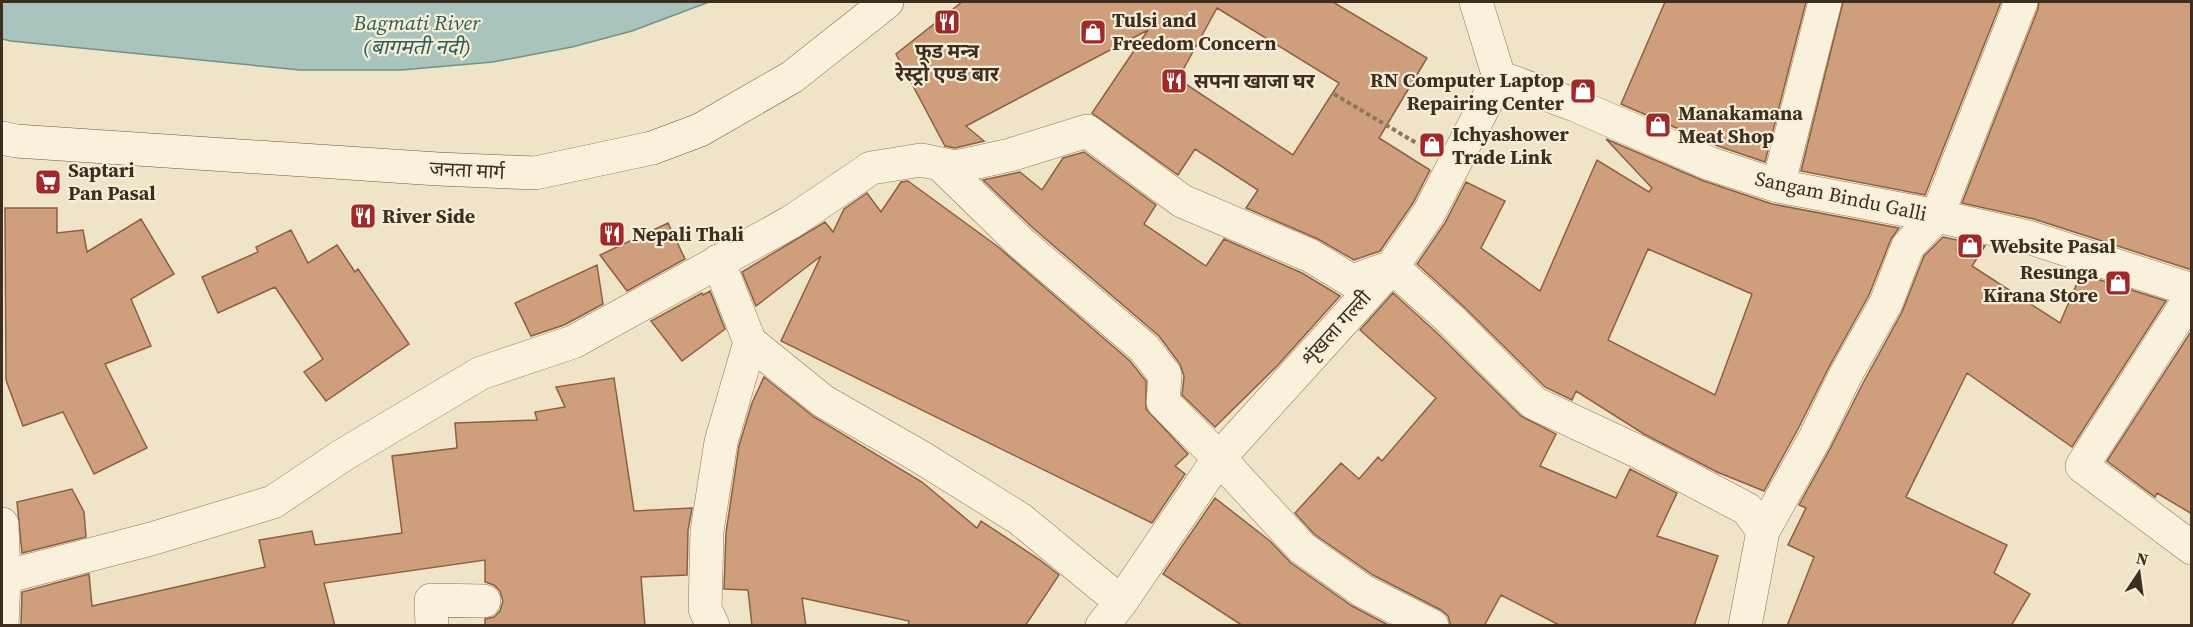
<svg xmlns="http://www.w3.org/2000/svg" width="2193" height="627" font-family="'Source Serif 4','Noto Sans Devanagari',serif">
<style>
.water{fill:#a9c4bc;stroke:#6f938a;stroke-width:1.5}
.building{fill:#cf9f7d;stroke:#8d5f41;stroke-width:1.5;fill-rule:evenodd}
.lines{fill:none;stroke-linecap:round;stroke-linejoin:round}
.street-casing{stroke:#8d765c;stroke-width:34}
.secondary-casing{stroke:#6f573f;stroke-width:34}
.path{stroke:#8d765c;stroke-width:4;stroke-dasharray:4.5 3;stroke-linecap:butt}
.street{stroke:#faf1dc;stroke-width:33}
.secondary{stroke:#faf1dc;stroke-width:33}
.labels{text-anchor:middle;stroke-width:4.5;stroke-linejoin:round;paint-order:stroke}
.poi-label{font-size:20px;font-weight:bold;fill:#3d2e20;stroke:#f7eed8;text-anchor:start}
.street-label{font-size:20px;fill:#3d2e20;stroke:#f7eed8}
.water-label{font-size:21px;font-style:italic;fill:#2f5d5a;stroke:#f7eed8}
</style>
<rect width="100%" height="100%" fill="#f0e4c8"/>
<path class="water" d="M2,2H709L632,31L572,47L493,62L401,70H300L11,41L2,39Z"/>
<path class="building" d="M962,2H1333L1427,58L1379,138L1430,170L1413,203L1380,251L1354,260L1318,239L1246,208L1258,190L1195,149L1178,175L1092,113L1148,30L966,126L984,141L955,148L945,146L896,54ZM1217,8L1339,83L1293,155L1178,79Z
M1665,2H1806L1765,162L1718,146L1621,104Z
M1843,2H2001L1925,195L1801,171Z
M2039,2H2192V270L2034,219L1962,203L2038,9Z
M1606,139L1704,181L1772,204L1899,228L1891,239L1869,295L1829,367L1798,429L1764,491L1717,472L1644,434L1576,391L1572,400L1545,387L1463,306L1417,264L1445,223L1466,182L1505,201L1481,248L1540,291L1597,160L1649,192L1652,188ZM1648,249L1752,294L1715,395L1608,340Z
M1084,152L1156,205L1144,224L1206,266L1224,239L1302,273L1340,296L1278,365L1215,427L1182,395L1184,376L1180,364L1159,336L1033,228L983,180L1020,172L1042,190L1063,158Z
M908,181L997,246L1130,361L1146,381V409L1188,454L1175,466L1185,474L1152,523L781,341L821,256L756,306L742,272L825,222L833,232L844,209L867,193L881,212L901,182Z
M5,208H57V233L83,230L87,252L141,219L174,274L131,299L151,346L105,364L147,448L94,474L63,412L23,426L6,380Z
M668,223L685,259L627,291L600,255Z
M291,230L308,263L337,245L355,272L358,269L409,344L326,401L304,372L323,359L275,287L218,313L202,277L258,252L256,247Z
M1943,237L1985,246L1972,266L2060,323L2081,274L2166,301L2072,447L1967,373L1906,497L2007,545L1994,573L2030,594L2011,626H1787L1814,557L1788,545L1806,508L1799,505L1831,447L1862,385L1902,312L1924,256Z
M597,265L603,304L564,325L531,336L515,303Z
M710,291L725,329L682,361L651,321L702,293L703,295Z
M1393,293L1437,333L1521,416L1556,434L1540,466L1616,498L1630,469L1677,493L1657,536L1718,556L1694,626H1561L1501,595L1484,626H1451L1448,616L1441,610L1373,575L1314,534L1295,513L1341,463L1359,479L1378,457L1382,461L1436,398L1360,330Z
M2192,330V514L2157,493L2155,497L2107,461Z
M764,377L814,417L922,482L977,528L981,521L1040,560L1059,575L1025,626H908L909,621L802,598L806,626H752L748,590L724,589L726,533L739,446L752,403Z
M614,378L634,511L692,508L688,530L687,575L641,577L645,626H485V619L494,617L500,611L503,601L500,591L494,585L485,582V560L324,583L335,626H21L22,592L89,574L92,606L265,567L259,540L312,531L315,545L402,533L392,456L457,448L455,423L537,420L535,412L565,407L556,387Z
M72,489L84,512L86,537L22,553L17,502Z
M1215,498L1270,541L1291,563L1352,606L1390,626H1243L1163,574Z"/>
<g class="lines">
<defs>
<path id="street" d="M1499,77L1575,105L1711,164L1778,186L1937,216L2028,237L2192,290
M941,165L1020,242L1144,348L1165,375L1163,402L1219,458L1302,548L1363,591L1432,626
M1778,186L1825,2
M2192,295L2082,466L2192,548
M750,342L823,401L919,456L1020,519L1121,602
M2,524L4,577L2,626
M1763,531L1815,438L1845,376L1886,303L1908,246L1937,216L2021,2
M4,577L151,539L273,502L343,455L481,373L573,342L791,222L871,168L921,160L955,167L1010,155L1087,131L1182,201L1311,256L1352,281L1392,267L1450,319L1534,403L1639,452L1747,509L1763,531L1745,626
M432,626L431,600L484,601
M713,626L705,609L707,531L721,442L750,342L718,261
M1102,626L1121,602L1219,458L1392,267L1429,213L1499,77L1476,2"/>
<path id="secondary" d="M2,138L16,141L438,169L535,173L652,148L700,130L792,77L887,2"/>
</defs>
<use href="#street" class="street-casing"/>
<use href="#secondary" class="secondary-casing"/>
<path class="path" d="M1334,94L1418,144"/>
<use href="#street" class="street"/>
<use href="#secondary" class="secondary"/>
</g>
<defs>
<symbol id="restaurant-square" viewBox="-11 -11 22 22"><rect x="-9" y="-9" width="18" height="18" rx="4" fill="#9e2a2b" stroke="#f7eed8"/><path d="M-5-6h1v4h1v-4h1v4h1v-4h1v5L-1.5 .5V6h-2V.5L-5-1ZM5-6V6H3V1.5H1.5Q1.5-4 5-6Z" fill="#fff"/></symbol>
<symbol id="shop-square" viewBox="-11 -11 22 22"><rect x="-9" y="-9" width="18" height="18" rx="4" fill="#9e2a2b" stroke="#f7eed8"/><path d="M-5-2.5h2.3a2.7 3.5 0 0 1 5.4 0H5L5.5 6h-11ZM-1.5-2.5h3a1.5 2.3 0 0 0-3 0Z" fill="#fff"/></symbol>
<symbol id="supermarket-square" viewBox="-11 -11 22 22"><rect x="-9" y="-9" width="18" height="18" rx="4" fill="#9e2a2b" stroke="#f7eed8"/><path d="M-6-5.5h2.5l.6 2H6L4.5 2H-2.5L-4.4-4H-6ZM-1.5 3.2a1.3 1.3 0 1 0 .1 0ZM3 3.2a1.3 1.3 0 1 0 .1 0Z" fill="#fff"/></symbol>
</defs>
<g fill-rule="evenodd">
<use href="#restaurant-square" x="932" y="7" width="30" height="30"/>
<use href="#shop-square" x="1078" y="17" width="30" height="30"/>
<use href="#restaurant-square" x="1159" y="66" width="30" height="30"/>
<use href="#shop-square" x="1568" y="76" width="30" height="30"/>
<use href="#shop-square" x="1643" y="110" width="30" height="30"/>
<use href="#shop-square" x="1417" y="130" width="30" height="30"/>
<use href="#supermarket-square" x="33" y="167" width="30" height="30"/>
<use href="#restaurant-square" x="348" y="201" width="30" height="30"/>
<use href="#restaurant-square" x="597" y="219" width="30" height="30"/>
<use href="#shop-square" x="1955" y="231" width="30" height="30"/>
<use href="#shop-square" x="2103" y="268" width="30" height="30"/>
</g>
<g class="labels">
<g class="poi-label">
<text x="1112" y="27">Tulsi and<tspan x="1112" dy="23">Freedom Concern</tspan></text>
<text x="947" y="58" text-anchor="middle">फूड मन्त्र<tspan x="947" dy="23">रेस्ट्रो एण्ड बार</tspan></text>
<text x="1564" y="87" text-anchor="end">RN Computer Laptop<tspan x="1564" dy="23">Repairing Center</tspan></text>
<text x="1194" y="88">सपना खाजा घर</text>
<text x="1678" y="120">Manakamana<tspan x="1678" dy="23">Meat Shop</tspan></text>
<text x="1452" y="141">Ichyashower<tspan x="1452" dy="23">Trade Link</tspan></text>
<text x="68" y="177">Saptari<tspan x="68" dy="23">Pan Pasal</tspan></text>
<text x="382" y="223">River Side</text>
<text x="632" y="241">Nepali Thali</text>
<text x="1990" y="253">Website Pasal</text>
<text x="2098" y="279" text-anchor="end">Resunga<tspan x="2098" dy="23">Kirana Store</tspan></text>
</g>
<g class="street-label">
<text transform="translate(467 170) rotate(3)" y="7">जनता मार्ग</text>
<text transform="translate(1841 196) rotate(12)" y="7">Sangam Bindu Galli</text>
<text transform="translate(1336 328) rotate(-48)" y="7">शृंखला गल्ली</text>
</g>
<g class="water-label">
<text x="417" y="30">Bagmati River<tspan x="417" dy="24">(बागमती नदी)</tspan></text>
</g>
</g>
<rect width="2193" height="627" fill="none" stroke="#3d2e20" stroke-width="6"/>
<g transform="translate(2139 573) rotate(13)" stroke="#f7eed8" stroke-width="4.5" paint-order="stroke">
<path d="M0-4.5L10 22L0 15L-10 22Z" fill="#3d2e20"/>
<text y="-9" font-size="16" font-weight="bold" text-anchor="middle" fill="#3d2e20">N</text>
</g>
</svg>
